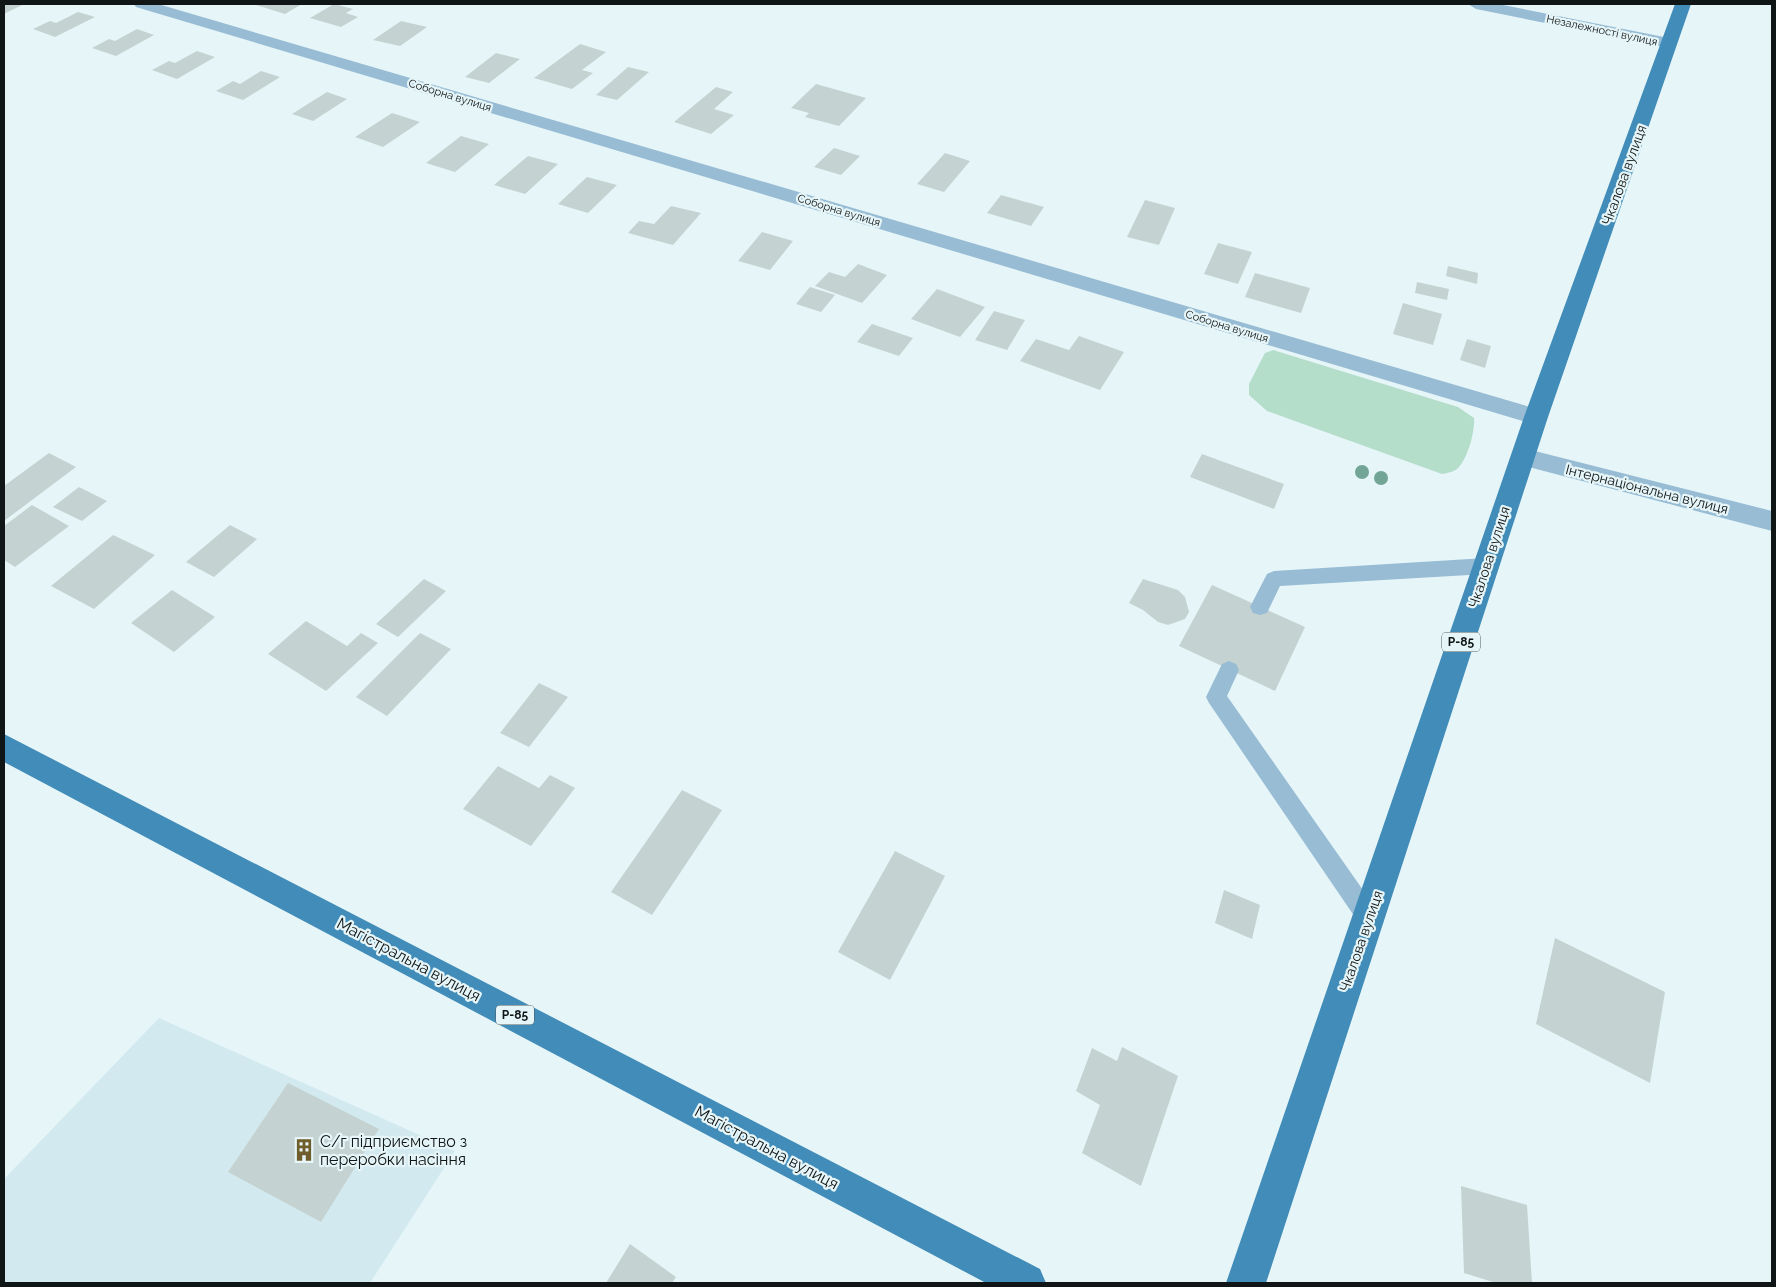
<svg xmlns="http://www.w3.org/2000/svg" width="1776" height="1287" font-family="Raleway,sans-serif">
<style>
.built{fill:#d2eaef}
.green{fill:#b4deca}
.building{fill:#c4d3d1}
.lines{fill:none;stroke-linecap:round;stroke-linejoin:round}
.lane{fill:#97bcd4;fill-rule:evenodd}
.street{fill:#97bcd4;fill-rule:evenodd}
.primary{fill:#418cb8;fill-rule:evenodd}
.tree{fill:#72a596}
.labels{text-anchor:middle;stroke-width:4.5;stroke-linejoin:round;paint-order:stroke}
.far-street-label{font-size:11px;fill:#101516;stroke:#e6f5f8}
.shield{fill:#e6f5f8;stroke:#50585a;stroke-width:1}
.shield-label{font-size:12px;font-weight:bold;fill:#101516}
.street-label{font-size:14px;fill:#101516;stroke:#e6f5f8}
.near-street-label{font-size:16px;fill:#101516;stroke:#e6f5f8}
.near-poi-label{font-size:16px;fill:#101516;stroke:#e6f5f8;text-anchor:start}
</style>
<rect width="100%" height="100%" fill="#e6f5f8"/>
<path class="built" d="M159,1018L455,1151L370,1283H4V1179Z"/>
<path class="green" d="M1273,350L1458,407L1474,418C1475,431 1468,459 1457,469C1453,472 1447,473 1442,474L1267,411L1249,395V384L1265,353Z"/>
<path class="building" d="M4,4H24L4,14Z
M258,4H302L285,14L256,5Z
M334,4L353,9L346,13L358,17L341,27L310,18Z
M78,12L95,17L55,37L33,29L50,21L56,23Z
M401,21L427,27L400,46L373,40Z
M137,29L154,35L116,56L92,48L109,39L115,41Z
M580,44L606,52L582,70L593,73L572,89L534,78Z
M197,51L215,57L177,79L152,70L169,61L175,63Z
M496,53L520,59L489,83L465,77Z
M628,67L649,72L617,100L596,95Z
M261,71L280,77L243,100L216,91L233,81L240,84Z
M816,84L866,98L839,126L805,117L809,113L791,108Z
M716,87L733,92L714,109L734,115L711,134L674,122Z
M327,92L347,99L313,121L292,114Z
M392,113L420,122L383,147L355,137Z
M461,136L489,144L455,172L426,163Z
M834,148L860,156L841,175L814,167Z
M945,153L970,161L944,192L917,184Z
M528,156L558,164L525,194L494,185Z
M587,177L617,185L588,213L558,204Z
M1001,195L1044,207L1031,226L987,213Z
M1145,200L1175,208L1159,245L1127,237Z
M671,206L701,213L673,245L628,233L639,221L654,224Z
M762,232L793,241L770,270L738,261Z
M1218,243L1252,252L1238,284L1204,274Z
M858,264L887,275L862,303L815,286L829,272L845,277Z
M1448,266L1478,273L1477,284L1446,276Z
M1255,273L1310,288L1301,313L1245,297Z
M1417,282L1449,289L1447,300L1415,293Z
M810,287L835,295L821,312L796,304Z
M937,289L985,307L960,337L911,319Z
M1403,303L1442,314L1433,345L1393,334Z
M994,311L1025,320L1007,350L975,340Z
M872,324L913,338L899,356L857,342Z
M1079,336L1124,352L1100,390L1020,361L1036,339L1069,350Z
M1467,339L1491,346L1485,368L1460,360Z
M49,453L76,467L4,521V486Z
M1202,454L1284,484L1274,509L1190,477Z
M79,487L107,501L82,521L53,507Z
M32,505L69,526L15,567L4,560V526Z
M230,525L257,539L214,577L186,562Z
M113,535L155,555L94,609L51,586Z
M424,579L446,591L398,637L376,624Z
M1143,579L1178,590L1185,597L1189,612L1185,619L1168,625L1158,622L1143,610L1129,603Z
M1212,585L1305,627L1275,691L1179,646Z
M172,590L215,617L174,652L131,623Z
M306,621L347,646L361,633L378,643L326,691L268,654Z
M420,633L451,649L387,716L356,697Z
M539,683L568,697L529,747L500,733Z
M498,766L539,788L550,775L575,788L531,846L463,809Z
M682,790L722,810L652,915L611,892Z
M895,851L945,876L890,980L838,952Z
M1224,890L1260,905L1252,939L1215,923Z
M1555,938L1665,992L1650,1083L1536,1024Z
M1122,1047L1178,1076L1141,1186L1082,1153L1100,1105L1076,1091L1092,1048L1117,1061Z
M288,1083L379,1129L321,1222L228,1172Z
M1461,1186L1527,1205L1532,1283H1496L1464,1273Z
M630,1244L676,1277L672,1283H606Z"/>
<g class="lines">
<path class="lane" d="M1486,558L1493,561L1495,566L1493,571L1486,574L1280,586L1267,613L1260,615L1253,613L1250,607L1267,574L1274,571Z
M1229,661L1236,664L1239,670L1227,696L1377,910L1381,918L1377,926L1369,930L1361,926L1209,703L1206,697L1222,664Z"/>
<path class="street" d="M134,4H158L1544,411L1548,417L1544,423L1536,425L136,7Z
M1468,4H1498L1669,38L1675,40L1677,43L1675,46L1669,48L1476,9Z
M1523,448L1772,511V531L1514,463L1511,457L1514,451Z"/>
<path class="primary" d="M1675,4H1691L1548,417L1266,1283H1226L1524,417Z
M4,734L1040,1269L1046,1283H986L4,762Z"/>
</g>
<g class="tree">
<circle cx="1362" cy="472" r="7"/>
<circle cx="1381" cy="478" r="7"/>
</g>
<defs>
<symbol id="building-bare" viewBox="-9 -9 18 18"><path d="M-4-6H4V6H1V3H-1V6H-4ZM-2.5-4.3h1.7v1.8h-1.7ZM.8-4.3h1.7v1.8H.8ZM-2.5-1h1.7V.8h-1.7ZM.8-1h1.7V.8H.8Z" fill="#6f5e2c" stroke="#e6f5f8" stroke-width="2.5" paint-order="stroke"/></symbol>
</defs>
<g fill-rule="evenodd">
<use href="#building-bare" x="288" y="1134" width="32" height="32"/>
</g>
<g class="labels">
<g class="far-street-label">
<text transform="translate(1602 30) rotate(12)" y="4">Незалежності вулиця</text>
<text transform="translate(450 95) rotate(17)" y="4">Соборна вулиця</text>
<text transform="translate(839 210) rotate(17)" y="4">Соборна вулиця</text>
<text transform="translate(1227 326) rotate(17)" y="4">Соборна вулиця</text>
</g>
<g class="shield">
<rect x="1442" y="632.5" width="38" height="19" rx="4"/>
<rect x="496" y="1005.5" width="38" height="19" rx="4"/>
</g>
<g class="shield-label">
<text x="1461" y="646">Р-85</text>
<text x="515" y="1019">Р-85</text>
</g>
<g class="street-label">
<text transform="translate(1624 175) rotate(-70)" y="5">Чкалова вулиця</text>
<text transform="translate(1647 489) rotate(14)" y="5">Інтернаціональна вулиця</text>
<text transform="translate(1489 557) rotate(-72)" y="5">Чкалова вулиця</text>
<text transform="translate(1361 941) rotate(-71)" y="5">Чкалова вулиця</text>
</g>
<g class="near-street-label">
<text transform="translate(409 959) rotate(28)" y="6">Магістральна вулиця</text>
<text transform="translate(767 1147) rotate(28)" y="6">Магістральна вулиця</text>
</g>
<g class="near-poi-label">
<text x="320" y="1147">С/г підприємство з<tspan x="320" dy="18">переробки насіння</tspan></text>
</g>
</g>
<rect width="1776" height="1287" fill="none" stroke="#101516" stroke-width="10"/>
</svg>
